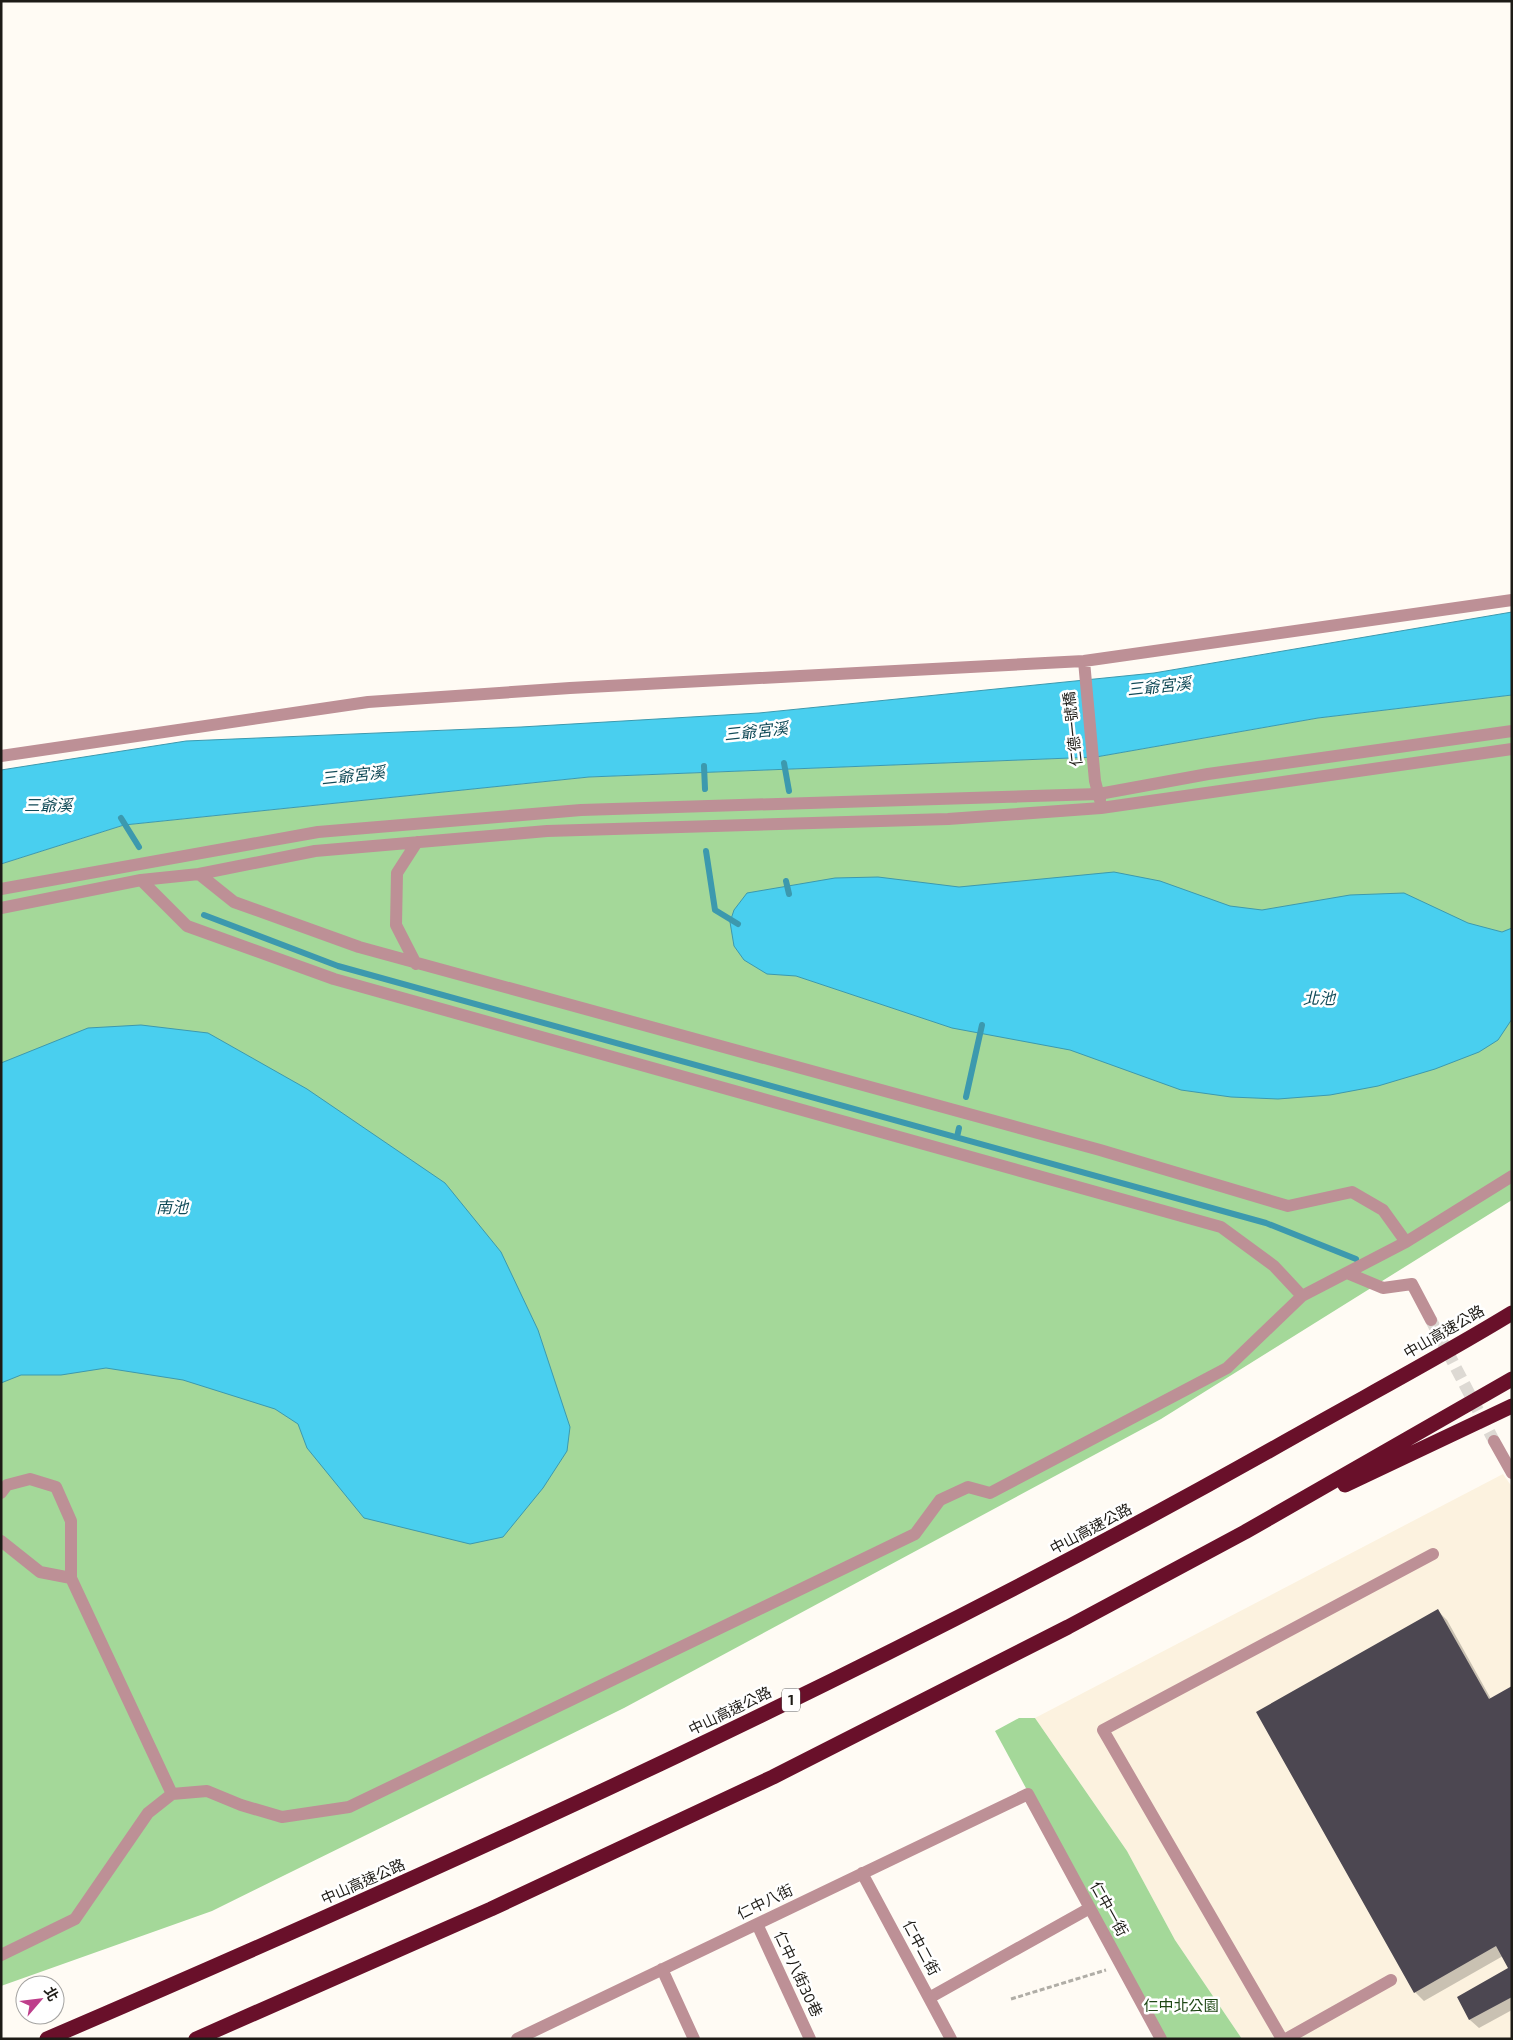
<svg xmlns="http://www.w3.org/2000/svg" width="1513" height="2040" font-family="'Exo 2','Noto Sans TC',sans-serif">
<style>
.built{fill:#fcf2df}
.green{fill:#a4d899}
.water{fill:#49cfef;stroke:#3c99ae}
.shadow{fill:#0003}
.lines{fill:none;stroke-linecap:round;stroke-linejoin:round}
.stream{stroke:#3c99ae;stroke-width:6}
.building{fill:#4c4751}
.minor-tunnel{stroke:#ddd9d3;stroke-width:12;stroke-dasharray:12 6;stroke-linecap:butt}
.path{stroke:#b0ada6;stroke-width:3;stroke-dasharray:5 2.5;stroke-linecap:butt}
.minor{stroke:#bd9096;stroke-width:12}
.highway{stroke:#69102a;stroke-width:15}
.labels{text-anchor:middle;stroke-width:5;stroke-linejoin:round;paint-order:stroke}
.shield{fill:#fff;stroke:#615f5c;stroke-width:1}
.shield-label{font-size:14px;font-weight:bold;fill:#1d1b16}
.street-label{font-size:15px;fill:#1d1b16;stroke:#fff}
.park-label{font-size:15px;fill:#1f4715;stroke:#fff}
.water-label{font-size:16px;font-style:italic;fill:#104a57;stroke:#fff}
</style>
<rect width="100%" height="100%" fill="#fffbf4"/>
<path class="built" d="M1503,1474L1512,1487V2039H1242L1175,1940L1127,1851L1035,1718Z"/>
<path class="green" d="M1512,695V1200L1161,1419L624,1708L212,1911L1,1986V864L124,825L589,777L1096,757L1318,718Z
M1019,1718H1035L1127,1851L1175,1940L1242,2039H1162L995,1731Z"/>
<path class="water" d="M1512,612V695L1318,718L1096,757L589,777L124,825L1,864V770L186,741L521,727L759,713L1154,673Z
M1114,872L1160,881L1230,906L1262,910L1350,895L1404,893L1468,923L1502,932L1512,928V1019L1498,1040L1479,1052L1435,1069L1378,1086L1330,1095L1278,1099L1231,1097L1181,1090L1070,1050L952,1028L796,976L767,974L744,960L734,946L730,922L734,910L747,893L835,878L878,877L959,887Z
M141,1025L208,1033L307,1089L445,1183L501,1252L538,1330L570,1427L567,1451L543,1488L503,1537L470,1544L364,1518L307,1448L298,1424L275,1409L183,1380L106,1368L61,1375H21L1,1383V1063L88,1028Z"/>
<path class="shadow" d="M1438,1611L1447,1620L1491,1699L1512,1687V2010L1479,2028L1470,2020L1458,1998L1510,1969L1503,1956L1424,2001L1415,1992Z"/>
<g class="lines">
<path class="stream" d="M784,763L789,791
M704,766L705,789
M121,818L139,847
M706,851L715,910L738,924
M786,881L789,894
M204,915L338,966L1266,1223L1356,1259
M966,1097L982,1025
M957,1137L959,1128"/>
</g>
<path class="building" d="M1438,1609L1489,1699L1512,1686V1997L1469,2020L1457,1997L1508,1968L1496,1946L1414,1993L1256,1712Z"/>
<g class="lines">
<path class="minor-tunnel" d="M1431,1320L1494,1441"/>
<path class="path" d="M1011,1999L1106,1970"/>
<path class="minor" d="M1084,661L1095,781L1100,800
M1,756L368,702L570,688L1084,661L1512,600
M199,874L315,851L547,831L948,819L1101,808L1512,749
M141,880L187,926L334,979L1221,1227L1274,1266L1302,1296
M1,889L318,832L581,810L1099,794L1208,774L1512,731
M1,908L141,880L199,874L234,902L359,947L1100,1150L1288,1206L1352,1192L1383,1210L1406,1242
M416,964L396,925L397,873L417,842
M1347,1273L1383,1288L1412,1284L1431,1320
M1494,1441L1512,1473
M1,1493L7,1485L30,1479L56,1487L71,1521V1578L172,1794
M1,1541L40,1572L71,1578
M862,1873L951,2039
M757,1924L810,2039
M1,1955L75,1919L148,1813L172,1794L207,1791L241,1805L282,1817L349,1807L915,1534L940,1500L968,1487L990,1493L1227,1368L1302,1296L1406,1242L1512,1176
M662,1969L694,2039
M929,1998L1090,1908
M517,2039L1028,1794L1161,2039
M1282,2039L1103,1730L1433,1554
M1286,2039L1391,1980"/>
<path class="highway" d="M1345,1485L1512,1406
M47,2039C470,1857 889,1666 1290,1439C1364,1397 1440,1357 1512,1313
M196,2039L491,1909L773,1777L1068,1627L1245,1532L1512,1379"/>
</g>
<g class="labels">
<rect class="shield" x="782" y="1688.5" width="18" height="23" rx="4"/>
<g class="shield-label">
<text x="791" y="1705">1</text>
</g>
<g class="street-label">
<text transform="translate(1073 729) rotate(-96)" y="5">仁德一號橋</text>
<text transform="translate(1444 1332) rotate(-30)" y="5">中山高速公路</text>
<text transform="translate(1091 1529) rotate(-28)" y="5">中山高速公路</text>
<text transform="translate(730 1711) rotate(-26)" y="5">中山高速公路</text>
<text transform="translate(363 1882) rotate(-24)" y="5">中山高速公路</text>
<text transform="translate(765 1902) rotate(-26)" y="5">仁中八街</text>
<text transform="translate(1109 1909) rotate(61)" y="5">仁中一街</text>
<text transform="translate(921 1948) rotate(62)" y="5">仁中二街</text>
<text transform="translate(798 1974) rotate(65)" y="5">仁中八街30巷</text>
</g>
<g class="park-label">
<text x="1181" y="2011">仁中北公園</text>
</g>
<g class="water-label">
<text transform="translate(1159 686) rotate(-6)" y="6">三爺宮溪</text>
<text transform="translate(756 731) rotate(-6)" y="6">三爺宮溪</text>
<text transform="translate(353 775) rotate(-6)" y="6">三爺宮溪</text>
<text x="48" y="811">三爺溪</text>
<text x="1319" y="1004">北池</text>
<text x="172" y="1213">南池</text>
</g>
</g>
<rect width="1513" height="2040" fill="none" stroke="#1d1b16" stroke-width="5"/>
<g transform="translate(40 2000) rotate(62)"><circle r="24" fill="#ffffff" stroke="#a5a4a2"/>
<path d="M0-4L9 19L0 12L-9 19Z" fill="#be3e8b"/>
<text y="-8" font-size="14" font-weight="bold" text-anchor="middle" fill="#1d1b16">北</text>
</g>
</svg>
